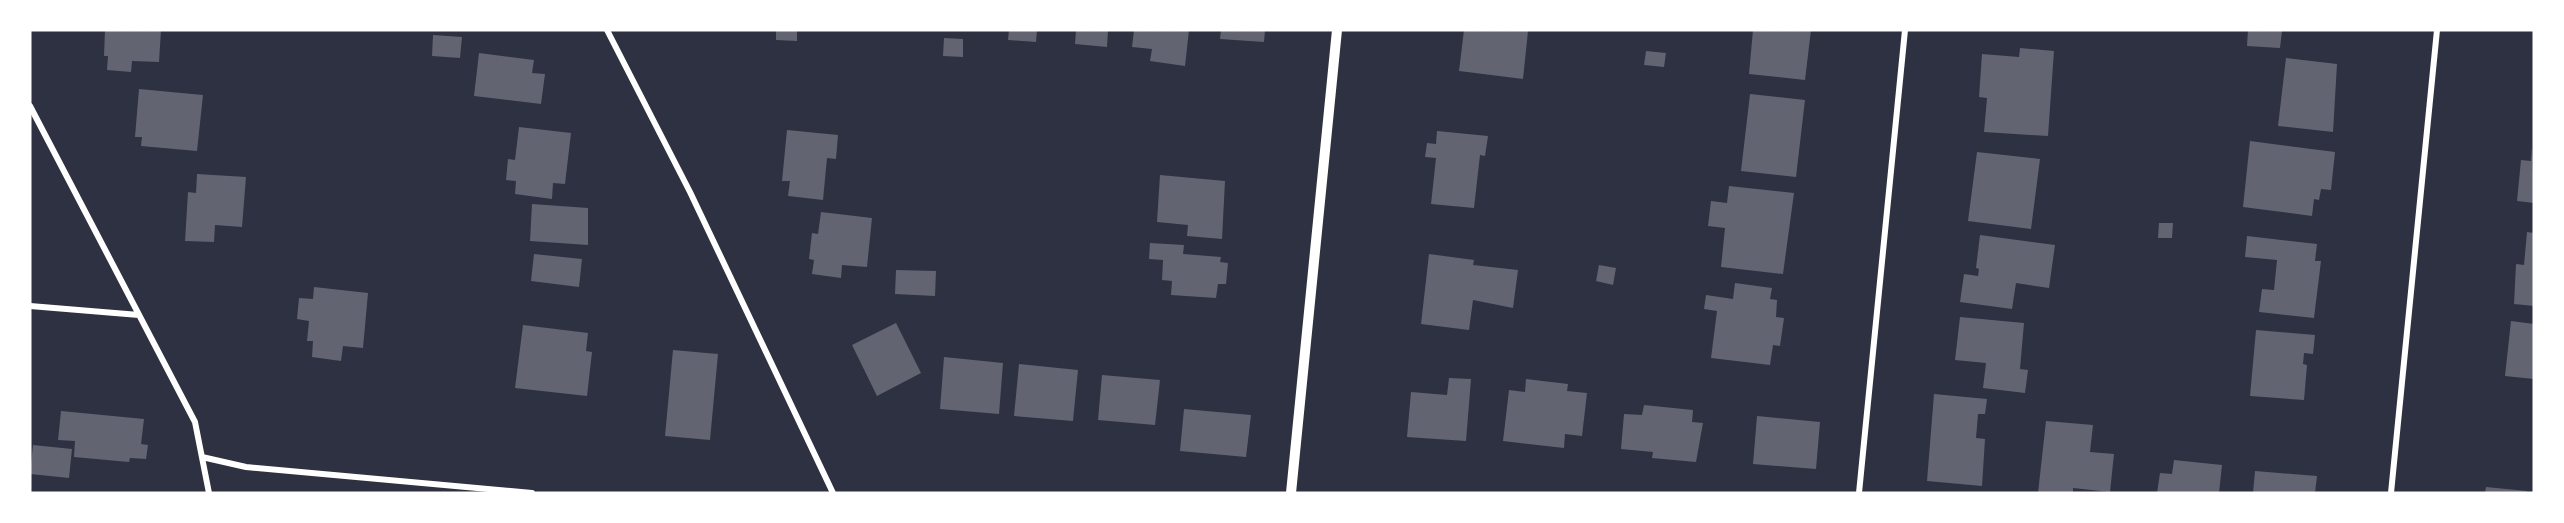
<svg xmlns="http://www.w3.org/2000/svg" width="2564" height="523" font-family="'IBM Plex Serif',serif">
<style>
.building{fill:#626471}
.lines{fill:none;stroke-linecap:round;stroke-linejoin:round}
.minor{stroke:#fff;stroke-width:6}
.tertiary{stroke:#fff;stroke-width:10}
</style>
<rect width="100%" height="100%" fill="#2d3142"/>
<path class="building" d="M105,30H161L159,62L132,61L131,72L107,70L108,56H104Z
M776,30H797V41L776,40Z
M1009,30H1037L1036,42L1008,40Z
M1076,30H1108L1107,47L1075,44Z
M1134,30H1189L1185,66L1150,61L1152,49L1132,47Z
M1221,30H1265L1264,42L1220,39Z
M1464,30L1528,31L1523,79L1459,71Z
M1753,30H1811L1805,80L1749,74Z
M2248,30L2282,31L2280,48L2247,46Z
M433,35L462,37L460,58L432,56Z
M944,38L963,39V57L943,56Z
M2020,48L2054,51L2048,136L1984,132L1987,98L1979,97L1982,54L2019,57Z
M1646,51L1666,53L1664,67L1644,65Z
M479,53L534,60L532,73L545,74L541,104L474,96Z
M2286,58L2337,64L2333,132L2278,126Z
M139,89L203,95L197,151L141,146L142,137H135Z
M1750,94L1805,100L1796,177L1741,171Z
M519,127L571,133L565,184L553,183L552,199L515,194L516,181L506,180L508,159L515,160Z
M787,130L838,135L836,159L827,158L823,200L788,196L790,181H782Z
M1437,131L1488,136L1485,156L1480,155L1474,208L1431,204L1436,158L1425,157L1427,143L1436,144Z
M2250,141L2335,152L2331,190L2321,189L2319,200L2314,199L2312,216L2243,207Z
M2532,147L2534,203L2517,201L2521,160L2531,161Z
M1977,152L2040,159L2031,229L1968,221Z
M197,174L246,177L242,227L215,225L214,242L185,241L188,192L196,193Z
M1160,175L1225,181L1222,239L1187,236L1188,225L1157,222Z
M1729,186L1794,193L1783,274L1721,267L1725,228L1708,226L1711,201L1727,203Z
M532,204L588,208V245L530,241Z
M821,212L872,218L867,267L842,265L841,278L812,274L814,260L809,259L812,233L818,234Z
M2159,223H2173L2172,238H2158Z
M2527,232L2534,233V306L2514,304L2516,264L2524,265Z
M1980,235L2055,245L2049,288L2016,283L2012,309L1960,302L1964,274L1978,276L1979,269L1976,268Z
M2247,236L2317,244L2315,261H2321L2314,318L2259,312L2262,289L2274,290L2277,260L2245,257Z
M1150,243L1184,245L1183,254L1221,257L1220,262L1228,263L1226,284H1218L1216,298L1171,295L1172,281L1162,280L1163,260L1149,259Z
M534,254L582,259L579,287L531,281Z
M1429,254L1474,260L1473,265L1518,270L1513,308L1473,300L1469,330L1421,324Z
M1599,265L1616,268L1613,285L1596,281Z
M896,270L936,271L935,296L895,294Z
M1735,283L1772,288L1770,299L1777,300L1776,317L1784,318L1780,346L1773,345L1770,365L1711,358L1717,311L1704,309L1706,295L1733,299Z
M314,287L368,293L363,348L343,346L341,361L312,357L313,341H307L309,321L297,319L299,298L313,299Z
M1960,317L2024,323L2020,369L2028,370L2025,393L1983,388L1986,363L1955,360Z
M2511,321L2534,324V379L2505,376Z
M896,323L921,373L877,396L852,345Z
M523,325L588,333L586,351L592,352L587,396L515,388Z
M2256,330L2315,335L2313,354L2304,353L2303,364L2307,365L2304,400L2250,396Z
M673,350L718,354L710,440L665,436Z
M944,357L1003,363L999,414L940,409Z
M1019,364L1078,370L1073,421L1014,416Z
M1102,375L1160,380L1155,425L1098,420Z
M1449,378L1471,379L1466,441L1407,437L1411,392L1447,395Z
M1526,379L1568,384L1567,391L1587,393L1582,436L1565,434L1564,448L1503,441L1509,390L1525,392Z
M1934,394L1987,399L1985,414H1978L1976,438L1985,439L1982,486L1927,481Z
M1644,405L1693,410L1692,422L1703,423L1696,462L1652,458L1653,452L1621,449L1624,414L1642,415Z
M1184,409L1251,415L1246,457L1180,451Z
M61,411L144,419L141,444L148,445L146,459L130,458L129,462L74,457L75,441L58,440Z
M1757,416L1820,422L1816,469L1753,464Z
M2046,421L2093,425L2090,452L2114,454L2110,492L2073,488V493H2038Z
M33,445L72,449L69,478L30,474Z
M2174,460L2222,465L2219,493H2157L2160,473L2172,474Z
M2255,471L2317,476L2315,493H2253Z
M2486,487L2527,491V493H2485Z"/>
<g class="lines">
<path class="minor" d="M607,30L690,192L833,493
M30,106L195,422L209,493
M30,306L139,315
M202,457L246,467L532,493
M1859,493L1905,30
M2391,493L2437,30"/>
<path class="tertiary" d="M1291,493L1337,30"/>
</g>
<rect width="2564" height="523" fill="none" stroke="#ffffff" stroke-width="63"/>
</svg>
